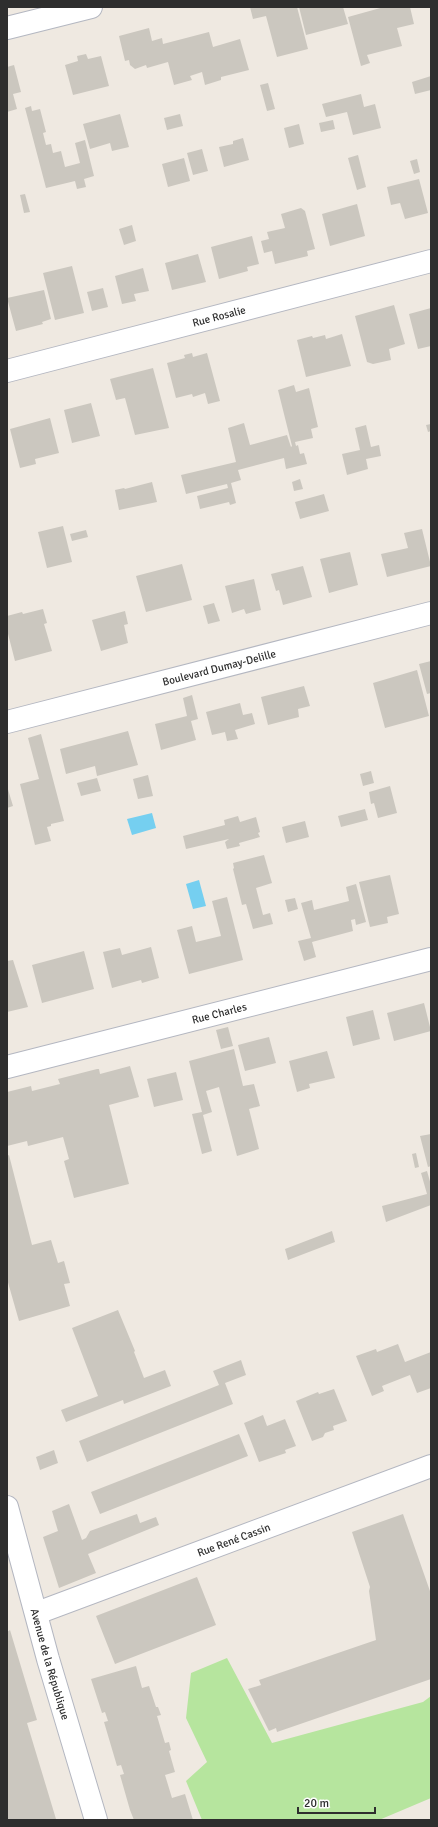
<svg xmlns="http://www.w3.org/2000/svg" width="438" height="1827" font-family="Signika,sans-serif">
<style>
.green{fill:#b6e59e}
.water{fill:#75cff0}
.building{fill:#cbc7bf}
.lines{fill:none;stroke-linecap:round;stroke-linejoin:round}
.minor-casing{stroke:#b4b7c1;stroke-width:24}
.secondary-casing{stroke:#b4b7c1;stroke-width:24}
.minor{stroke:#fff;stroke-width:22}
.secondary{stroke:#fff;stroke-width:22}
.labels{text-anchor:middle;stroke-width:4;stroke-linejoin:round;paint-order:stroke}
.street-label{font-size:11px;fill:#2e2e2e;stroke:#fff}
</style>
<rect width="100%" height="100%" fill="#efe9e1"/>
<path class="green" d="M227,1658L272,1743L423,1702L431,1696V1798L379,1820H202L186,1781L207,1762L186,1718L191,1673Z"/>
<path class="water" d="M152,813L156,828L132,835L127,819Z
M199,880L206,906L193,909L186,884Z"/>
<path class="building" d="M250,7H297L308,49L277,57L266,16L253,19Z
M299,7H343L348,24L306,35Z
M384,7H410L414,24L397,28L402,46L367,55L370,63L361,66L348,17Z
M149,28L152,41L162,38L163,44L209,32L213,47L240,39L249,70L221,77V80L205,85L202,72L190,76L192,80L174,85L168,62L147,68L146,65L135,69L130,65L129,60L125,61L119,36Z
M86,54L88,59L101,56L109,86L73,95L65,65L78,61L77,56Z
M14,65L21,92L13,94L17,109L7,112V67Z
M431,76V90L415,94L412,82Z
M268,83L275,109L267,111L260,85Z
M361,94L364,107L375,104L381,128L353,135L347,112L326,117L322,104Z
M31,106L32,111L40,109L46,132L43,133L46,145L51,144L53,153L61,151L65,167L80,163L75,143L85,140L94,176L84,179L86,187L77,189L75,181L46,188L25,108Z
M120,114L129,147L112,151L110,143L90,149L83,124Z
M180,114L183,126L167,130L164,118Z
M333,120L335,129L321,132L319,123Z
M299,124L304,144L289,148L284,128Z
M243,138L249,160L224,167L219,147L233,144V141Z
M202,149L208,171L193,175L187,153Z
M358,155L366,187L357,190L348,158Z
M184,158L190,181L168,187L162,164Z
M417,159L420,172L414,174L410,161Z
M419,179L428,213L405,219L400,203L391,205L387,187Z
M25,194L30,212L24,213L20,195Z
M357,204L365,236L330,246L322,214Z
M301,208L305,211L315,249L307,251L308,256L275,264L272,251L264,253L261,241L269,239L267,232L285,228L281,214Z
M132,225L136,241L124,245L119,229Z
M252,236L259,264L247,267L248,271L219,279L211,247Z
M198,254L206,282L172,290L165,263Z
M72,266L84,313L55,320L43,273Z
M143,268L149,291L134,294L136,301L122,304L115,276Z
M103,288L108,307L92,311L87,292Z
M44,290L51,319L42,322L43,324L16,331L7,298Z
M394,305L405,344L389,349L391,360L373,364L367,362L355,316Z
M431,308V346L418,349L409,314Z
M342,334L351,366L306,377L297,340L312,336L313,338L325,335L326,339Z
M192,353L193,357L207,353L220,401L208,404L205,393L193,397L192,394L176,398L167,363L185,358L184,355Z
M153,368L169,428L135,435L125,398L116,400L110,379Z
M294,385L296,392L309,388L318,427L311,429L313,438L295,442L296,446L298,445L300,454L304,453L307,464L286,469L284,458L238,470L241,480L231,483L236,503L230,505L229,502L200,509L197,496L228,488L227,484L186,494L181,475L236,462L228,428L244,423L250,445L287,435L291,447L292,446L278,390Z
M91,403L100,436L72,443L64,410Z
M50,418L59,453L35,459L36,464L20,468L10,429Z
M431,424V431L428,432L426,425Z
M366,425L371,447L379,445L381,456L366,459L368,469L347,475L342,454L360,450L355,428Z
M300,479L303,489L294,491L292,482Z
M152,482L157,502L119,510L115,490L124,488L125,489Z
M324,494L329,511L300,519L295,502Z
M63,526L72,562L47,568L38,532Z
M422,529L431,566L387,577L381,554L408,548L404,533Z
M86,530L88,537L72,541L70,534Z
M350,552L358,585L329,593L320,559Z
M182,564L192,600L146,612L136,576Z
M303,566L312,597L283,605L279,590L276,591L271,574Z
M254,579L261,610L246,614L244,609L232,613L225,586Z
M214,603L220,621L208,624L203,606Z
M43,609L47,623L44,624L52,651L15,661L7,630V616L22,612L23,614Z
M125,611L128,624L124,625L128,643L101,651L92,620Z
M431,661V693L427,694L419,664Z
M417,670L429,716L385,728L373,683Z
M304,686L310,706L298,709L299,717L268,725L261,697Z
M192,695L198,719L191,721L196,740L161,750L155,724L187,716L183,698Z
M240,703L243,715L252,713L255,724L235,730L238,739L227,741L225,732L212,735L206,712Z
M128,731L138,765L97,776L95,766L66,774L60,749Z
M41,734L64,821L51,824V826L47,827L51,841L35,845L20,784L39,779L28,738Z
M371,771L374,783L363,786L360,774Z
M148,775L153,796L138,799L133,779Z
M97,778L101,791L81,796L77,783Z
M7,786L13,806L7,808Z
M390,786L397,813L378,818L374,803L371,804L369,792Z
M365,809L368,820L341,827L338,816Z
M238,816L240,822L256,817L260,832L258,833L260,837L239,843L240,846L227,849L225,842L229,839L186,849L183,836L225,825L224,820Z
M305,821L309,837L286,843L282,827Z
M264,855L272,883L256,888L263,915L270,913L273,924L253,929L246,904L242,905L233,869L234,868L233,863Z
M390,875L399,914L387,917L388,923L370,927L359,882Z
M356,884L366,922L356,925L355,919L351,920L353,931L312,942L316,957L304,961L298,941L311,938L301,903L312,900L314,910L349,901L346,887Z
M227,897L243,960L189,974L177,930L192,926L196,942L221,936L212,901Z
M295,898L298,909L288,912L285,900Z
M151,947L159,978L142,983L141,980L112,988L103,952L120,948L122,955Z
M84,951L94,989L42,1003L32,965Z
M13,960L28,1007L7,1012V961Z
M424,1003L431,1031L394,1041L387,1013Z
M373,1010L380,1039L353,1046L346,1017Z
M228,1027L233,1046L221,1049L216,1030Z
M269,1037L276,1063L245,1071L238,1045Z
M234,1049L243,1086L254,1084L260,1106L249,1109L259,1149L237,1156L219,1087L206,1091L212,1112L203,1115L212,1151L202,1154L192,1114L202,1112L189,1061Z
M327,1051L335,1078L309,1084L310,1088L297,1092L289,1061Z
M130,1066L139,1097L109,1105L129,1184L74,1198L64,1161L69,1159L63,1137L28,1146L27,1141L7,1146V1092L31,1086L32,1091L60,1084L58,1079L97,1069H99L100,1074Z
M176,1072L183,1100L154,1107L147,1079Z
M431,1134V1166L428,1167L420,1136Z
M416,1153L419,1167L415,1168L412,1154Z
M9,1155L32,1245L51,1240L58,1263L64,1261L70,1283L64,1284L70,1306L19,1321L7,1279V1156Z
M427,1171L431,1185V1205L386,1222L382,1206L427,1194L421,1173Z
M332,1231L335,1242L288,1260L285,1249Z
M118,1310L135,1351L134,1352L144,1378L165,1370L171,1386L124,1404L123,1400L66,1422L61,1410L98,1396L72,1328Z
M398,1344L405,1362L431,1352V1388L417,1393L410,1375L382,1386L384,1391L372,1396L356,1356L376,1349L377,1352Z
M241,1360L246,1375L225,1383L233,1404L87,1462L79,1441L219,1385L213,1371Z
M334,1389L347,1421L333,1426L334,1430L325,1433L323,1437L312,1441L296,1401L318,1392L319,1394Z
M263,1415L267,1426L285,1419L296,1446L285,1450L286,1453L259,1462L244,1423Z
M239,1434L248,1456L100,1514L91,1492Z
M54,1450L58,1463L40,1470L36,1457Z
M69,1504L82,1540L86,1538L90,1531L137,1514L140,1523L156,1517L159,1525L88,1554L96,1573L59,1588L43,1537L58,1531L52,1511Z
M403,1514L431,1594V1679L277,1732L276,1728L269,1731L248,1689L261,1685L259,1680L376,1640L369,1591L370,1587L352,1532Z
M197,1577L216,1625L115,1664L96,1616Z
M10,1630L37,1720L27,1723L56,1819L54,1820H7V1632Z
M136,1666L142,1688L149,1686L156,1707H158L161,1715L157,1716L165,1743L169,1742L171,1750L169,1751L175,1772L165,1775L172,1798L185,1794L193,1820H134L130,1810L120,1775L124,1774L121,1765L117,1766L104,1722L108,1721L105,1712L102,1713L91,1679Z"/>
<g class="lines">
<defs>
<g id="minor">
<path d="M7,28L91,7"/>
<path id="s1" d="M7,371L431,261"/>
<path id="s2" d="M7,722L431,613"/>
<path id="s3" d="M7,1067L431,959"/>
</g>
<g id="secondary">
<path id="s4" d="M7,1507L48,1659L96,1820"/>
<path id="s5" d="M37,1613L431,1466"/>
</g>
</defs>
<use href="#minor" class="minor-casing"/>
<use href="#secondary" class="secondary-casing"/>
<use href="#minor" class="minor"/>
<use href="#secondary" class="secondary"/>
</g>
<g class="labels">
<g class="street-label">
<text dy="4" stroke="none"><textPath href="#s1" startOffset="219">Rue Rosalie</textPath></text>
<text dy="4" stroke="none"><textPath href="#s2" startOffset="219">Boulevard Dumay-Delille</textPath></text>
<text dy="4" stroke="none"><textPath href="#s3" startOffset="219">Rue Charles</textPath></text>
<text dy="4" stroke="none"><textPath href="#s5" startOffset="210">Rue René Cassin</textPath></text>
<text dy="4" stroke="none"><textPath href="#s4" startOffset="163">Avenue de la République</textPath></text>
</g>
</g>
<rect width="438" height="1827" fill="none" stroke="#2e2e2e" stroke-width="16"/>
<path d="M298 1807v6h77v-6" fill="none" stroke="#2e2e2e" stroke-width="2"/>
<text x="304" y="1807" font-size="12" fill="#2e2e2e" stroke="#ffffff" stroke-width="3" paint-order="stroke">20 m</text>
</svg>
